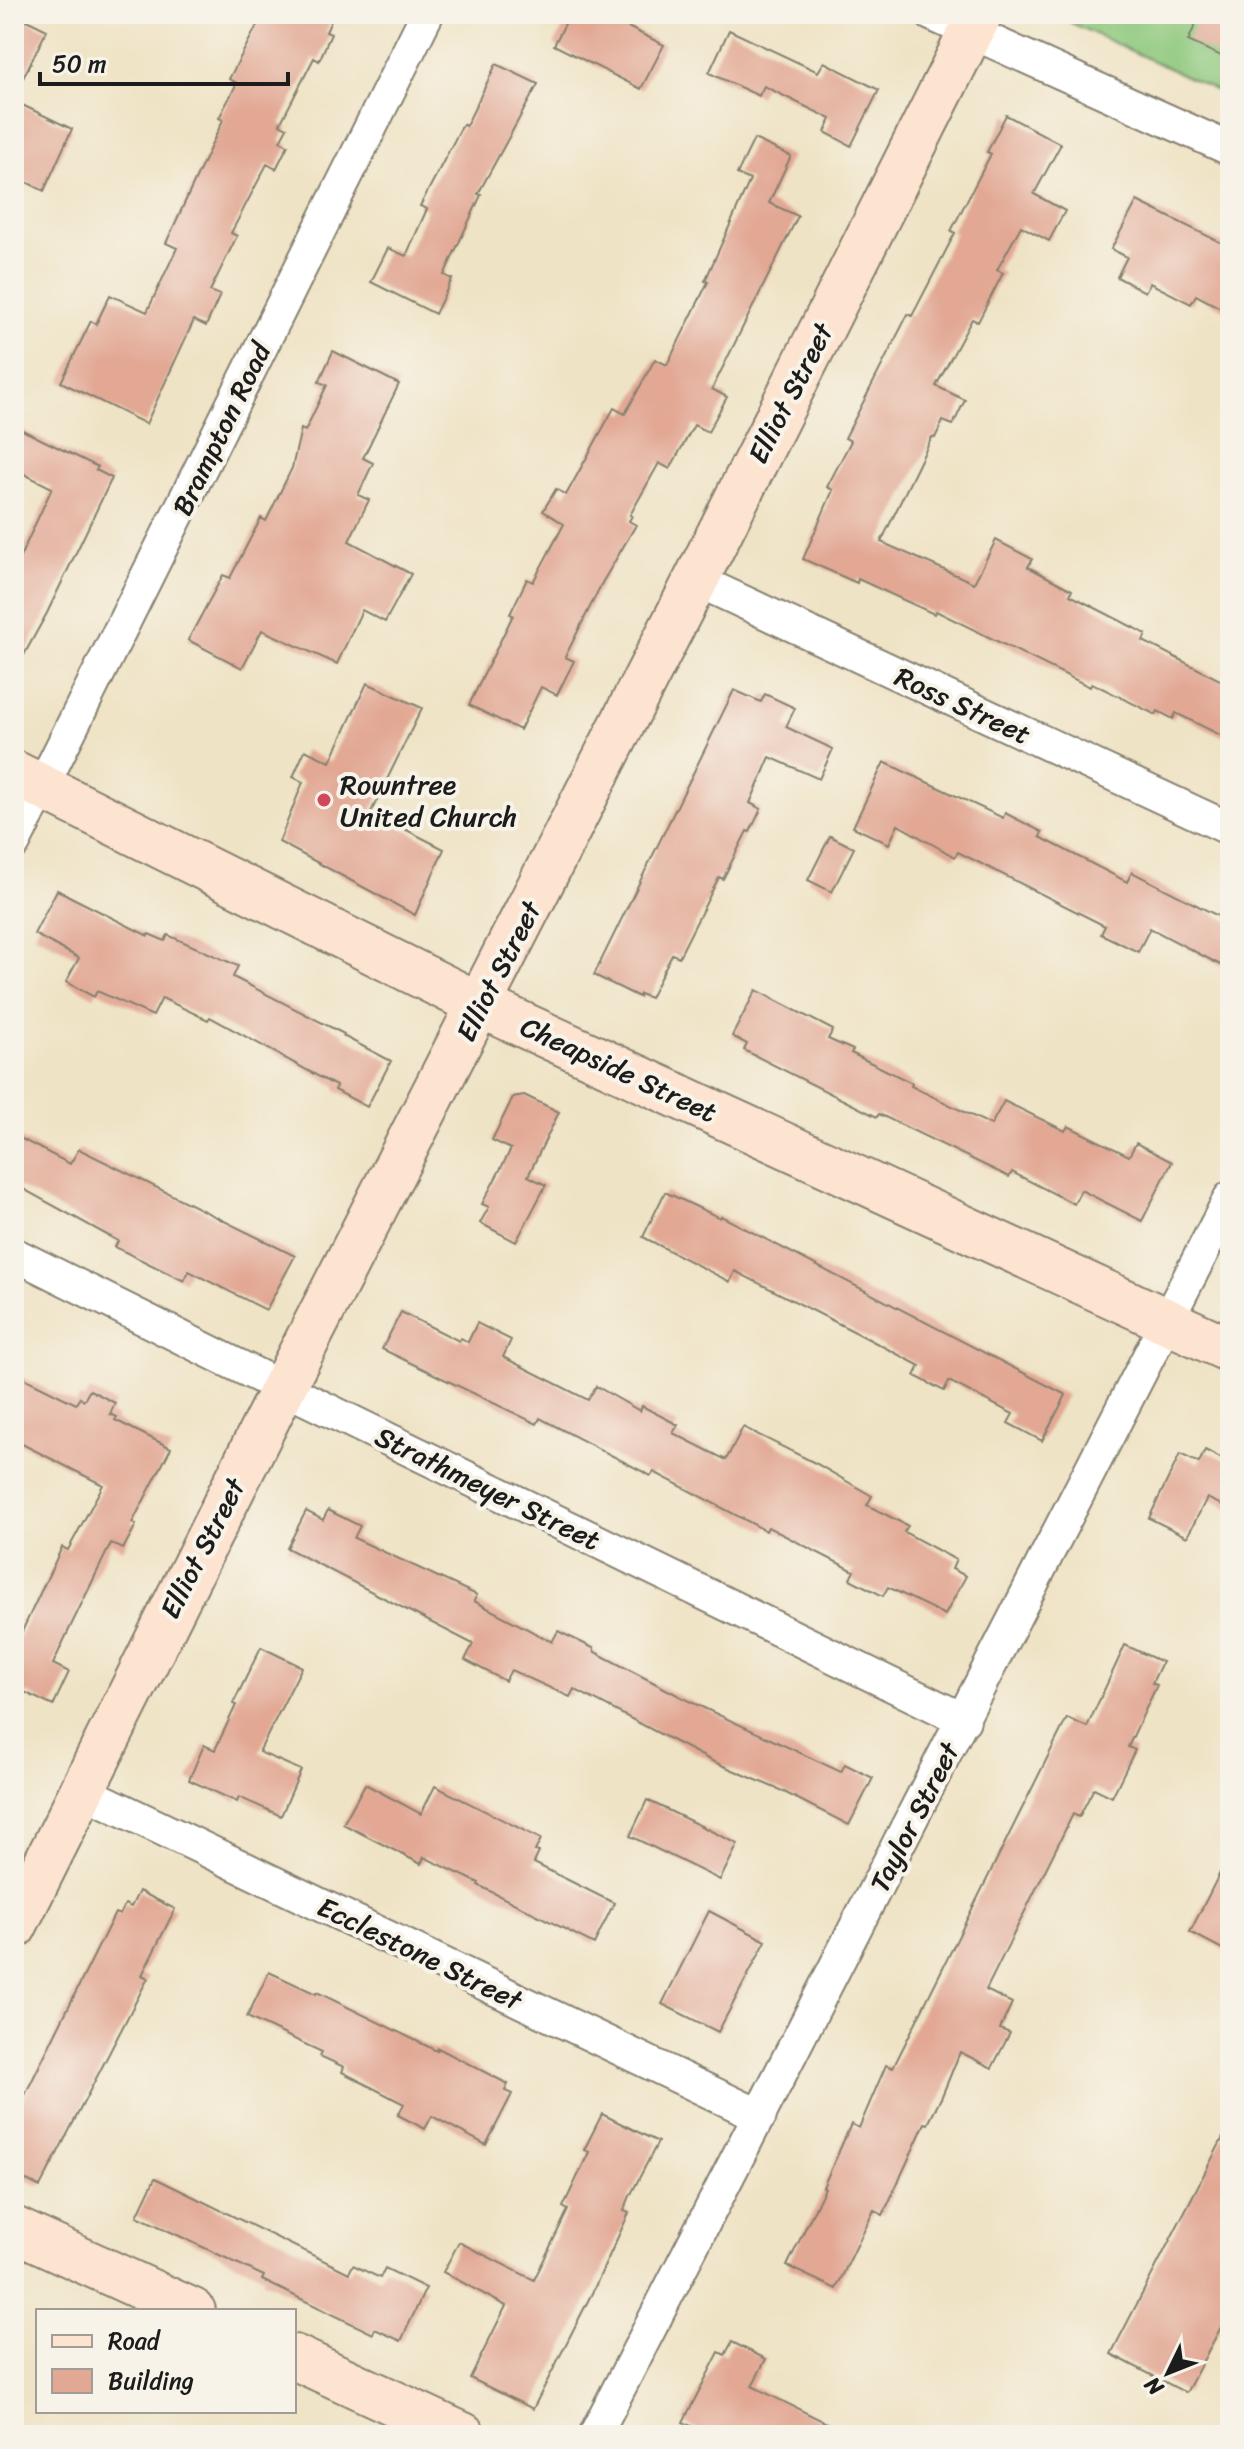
<svg xmlns="http://www.w3.org/2000/svg" width="1244" height="2449" font-family="Sriracha,sans-serif">
<style>
.green{fill:#8dc87d;stroke:#54724c;stroke-width:2}
.building{fill:#e2a894}
.lines{fill:none;stroke-linecap:round;stroke-linejoin:round}
.street-casing{stroke:#868070;stroke-width:36}
.secondary-casing{stroke:#868070;stroke-width:48}
.street{stroke:#fff;stroke-width:32}
.secondary{stroke:#fde4d1;stroke-width:44}
.poi-dot{fill:#d1495b;stroke:#f7f3e8;stroke-width:3}
.labels{text-anchor:middle;stroke-width:8;stroke-linejoin:round;paint-order:stroke}
.street-label{font-size:28px;fill:#1c1c1c;stroke:#f7f3e8}
.poi-label{font-size:28px;fill:#1c1c1c;stroke:#f7f3e8;text-anchor:start}
</style>
<rect width="100%" height="100%" fill="#f7f3e8"/>
<filter id="ink" filterUnits="userSpaceOnUse"><feTurbulence type="fractalNoise" baseFrequency=".0125" numOctaves="2"/><feDisplacementMap in="SourceGraphic" scale="16" xChannelSelector="R" yChannelSelector="G"/><feConvolveMatrix kernelMatrix="1 2 1 2 8 2 1 2 1" color-interpolation-filters="sRGB"/></filter>
<filter id="wash" filterUnits="userSpaceOnUse"><feTurbulence type="fractalNoise" baseFrequency=".006" numOctaves="4" result="noise"/><feDisplacementMap in="SourceGraphic" scale="32" xChannelSelector="R" yChannelSelector="G"/><feGaussianBlur stdDeviation="1.8" result="paint"/><feColorMatrix in="noise" values="0 0 0 0 0 0 0 0 0 0 0 0 0 0 0 0 0 1.4 0 .05"/><feComposite in="paint" operator="in"/></filter>
<g filter="url(#wash)">
<rect width="100%" height="100%" fill="#efe3c5"/>
<path class="green" d="M1052,14H1230V97Z"/>
<g id="blocks">
<path class="building" d="M14,14L47,30L14,96Z
M263,14H334L326,32L331,34L319,61L314,58L280,124L287,128L280,141L288,145L276,169L267,164L231,233L237,236L210,291L220,295L206,326L194,320L146,424L61,382L91,321L96,324L110,295L147,312L177,248L166,243L223,120L219,118L237,83L229,79Z
M570,14H602L664,45L641,89L554,45Z
M1200,14H1230V60L1188,41Z
M729,30L818,72L824,62L879,90L851,146L825,132L831,119L764,86L759,96L709,73Z
M496,64L538,84L478,194L481,195L444,275L452,279L435,314L371,282L388,248L406,256L427,209L420,206L463,124L466,126Z
M14,101L72,129L44,191L14,176Z
M1006,115L1061,144L1034,194L1065,211L1049,241L1021,226L997,270L1003,273L978,322L972,319L936,386L965,400L953,425L943,421L935,438L932,437L881,542L974,583L996,540L1032,559L1028,567L1072,590L1070,595L1146,634L1143,641L1230,685V740L1176,713L1173,719L1158,711L1156,715L1092,683L1090,687L936,611L934,614L858,579L857,583L803,559L833,490L827,487L851,441L845,438L908,314L912,316L955,233L951,231L991,154L987,152Z
M754,139L791,156L769,203L798,216L712,389L727,397L708,432L694,425L670,469L659,463L630,515L632,516L629,521L636,525L602,583L565,657L574,661L557,695L541,687L520,730L469,705L513,615L510,614L527,579L533,582L564,524L543,511L556,489L566,495L614,408L625,414L655,359L667,365L708,282L705,281L750,180L737,174Z
M1137,201L1230,247V313L1196,295L1191,304L1150,283L1145,292L1117,277L1127,257L1111,249Z
M333,351L399,384L363,458L373,463L358,495L369,500L349,541L411,574L385,622L362,610L337,664L262,630L242,668L188,640L223,575L230,578L261,518L266,521L292,468L301,429L305,431L327,385L319,382Z
M14,426L98,467L96,470L112,478L47,613L14,673V570L52,488L14,469Z
M367,683L422,708L371,812L444,849L415,915L279,842L303,782L293,777L305,750L330,762Z
M734,690L761,702L765,694L795,708L786,727L833,749L819,779L770,757L750,803L761,809L750,832L747,831L723,879L719,877L679,957L672,954L650,998L640,994L639,997L594,975Z
M884,762L1003,818L1005,813L1042,832L1040,837L1127,882L1132,872L1230,922V970L1150,928L1138,952L1101,934L1105,926L958,852L955,857L898,825L889,844L853,827Z
M830,836L854,848L832,892L808,880Z
M57,890L148,936L149,934L165,941L168,935L238,966L233,977L344,1034L343,1036L391,1061L367,1107L335,1090L336,1086L210,1017L208,1020L162,998L153,1016L97,991L94,997L66,982L79,958L34,934Z
M756,990L833,1030L828,1039L853,1050L851,1053L912,1083L911,1086L991,1125L1004,1101L1065,1131L1068,1126L1129,1156L1136,1143L1172,1162L1142,1221L1081,1190L1074,1204L1012,1172L1009,1177L879,1114L877,1117L744,1050L747,1044L732,1036Z
M524,1095L559,1112L528,1176L546,1185L516,1242L480,1223L489,1207L482,1204L511,1149L492,1140L513,1097Z
M14,1135L70,1164L79,1149L295,1256L266,1310L189,1271L184,1281L115,1247L118,1241L14,1184Z
M665,1192L720,1218L721,1216L1066,1395L1042,1441L1008,1423L1013,1414L949,1381L944,1391L915,1376L920,1366L859,1334L735,1271L730,1282L643,1237Z
M401,1312L459,1341L461,1338L468,1342L477,1323L511,1340L503,1357L588,1400L596,1386L640,1411L642,1406L678,1425L673,1433L726,1460L743,1427L817,1464L872,1496L867,1505L908,1526L904,1532L956,1560L952,1569L966,1576L945,1615L888,1587L883,1596L850,1579L854,1571L768,1527L766,1531L654,1472L651,1476L540,1418L537,1424L382,1349Z
M14,1373L76,1404L80,1397L84,1400L90,1390L115,1403L110,1414L117,1417L115,1420L171,1448L132,1523L136,1525L123,1549L111,1543L65,1638L53,1664L69,1672L53,1706L14,1687V1648L62,1547L68,1550L103,1485L14,1440Z
M1205,1450L1230,1463V1509L1207,1498L1187,1537L1149,1518L1180,1454L1199,1463Z
M328,1510L360,1526L354,1538L477,1595L474,1601L552,1642L558,1631L593,1648L595,1652L689,1701L841,1772L845,1764L873,1778L849,1825L782,1791L712,1761L574,1689L570,1697L511,1670L505,1681L465,1660L473,1644L287,1548L306,1511L323,1520Z
M1125,1645L1162,1662L1152,1683L1157,1685L1128,1747L1135,1750L1112,1797L1094,1788L1079,1817L1073,1814L986,1990L1012,2003L1000,2029L1010,2033L992,2068L960,2052L942,2096L928,2124L925,2123L883,2215L874,2210L836,2289L787,2266L825,2188L823,2187L851,2124L859,2128L886,2065L893,2068L1067,1718L1087,1727Z
M261,1647L302,1667L259,1752L301,1770L281,1816L239,1797L237,1802L189,1780L204,1745L215,1750L236,1705L233,1704Z
M365,1784L421,1814L435,1786L541,1839L535,1851L539,1852L534,1863L614,1903L594,1944L478,1885L479,1883L424,1857L421,1864L343,1824Z
M647,1800L738,1844L720,1880L630,1836Z
M1230,1853V1953L1190,1932Z
M139,1891L175,1909L142,1975L148,1978L40,2187L14,2174V2117L115,1913L120,1915L125,1904L131,1907Z
M709,1911L766,1941L718,2032L662,2004Z
M269,1972L316,1994L317,1992L437,2051L438,2048L508,2084L505,2091L512,2094L486,2145L432,2116L425,2129L398,2115L404,2104L342,2072L344,2067L320,2056L322,2052L247,2017Z
M602,2114L658,2142L630,2196L624,2211L629,2213L593,2291L533,2409L470,2378L506,2306L443,2272L459,2242L534,2280L568,2210L563,2207L589,2152L584,2150Z
M1230,2124V2310L1186,2393L1111,2354Z
M155,2178L349,2273L353,2265L380,2278L385,2268L426,2288L401,2341L375,2329L373,2334L262,2280L264,2276L137,2216Z
M732,2342L766,2359L752,2386L851,2435H709L683,2422L719,2352L725,2355Z"/>
</g>
</g>
<g filter="url(#ink)">
<use href="#blocks" fill-opacity="0" stroke="#868070" stroke-width="2"/>
<g class="lines">
<defs>
<path id="street" d="M931,14L1230,149
M696,580L1230,829
M14,843L427,14
M14,1254L283,1388L964,1720
M81,1790L760,2116
M595,2435L1230,1198"/>
<path id="secondary" d="M14,773L480,1005L1230,1350
M14,1927L283,1388L696,580L980,14
M14,2229L193,2311
M294,2357L463,2435"/>
</defs>
<use href="#street" class="street-casing"/>
<use href="#secondary" class="secondary-casing"/>
<use href="#street" class="street"/>
<use href="#secondary" class="secondary"/>
</g>
</g>
<circle class="poi-dot" cx="324" cy="800" r="8"/>
<g class="labels">
<g class="street-label">
<text transform="translate(790 393) rotate(-63)" y="10">Elliot Street</text>
<text transform="translate(221 429) rotate(-64)" y="10">Brampton Road</text>
<text transform="translate(963 705) rotate(25)" y="10">Ross Street</text>
<text transform="translate(498 971) rotate(-63)" y="10">Elliot Street</text>
<text transform="translate(619 1069) rotate(25)" y="10">Cheapside Street</text>
<text transform="translate(488 1488) rotate(26)" y="10">Strathmeyer Street</text>
<text transform="translate(202 1548) rotate(-63)" y="10">Elliot Street</text>
<text transform="translate(914 1817) rotate(-63)" y="10">Taylor Street</text>
<text transform="translate(420 1953) rotate(26)" y="10">Ecclestone Street</text>
</g>
<g class="poi-label">
<text x="340" y="794">Rowntree<tspan x="340" dy="32">United Church</tspan></text>
</g>
</g>
<rect width="1244" height="2449" fill="none" stroke="#f7f3e8" stroke-width="48"/>
<rect x="36" y="2309" width="260" height="104" fill="#f7f3e8" stroke="#9f9d96" stroke-width="2"/>
<rect x="52" y="2335" width="40" height="12" fill="#fde4d1" stroke="#9f9d96" stroke-width="2"/>
<text x="108" y="2349" font-size="24" fill="#1c1c1c">Road</text>
<rect x="52" y="2369" width="40" height="24" fill="#e2a894" stroke="#9f9d96" stroke-width="2"/>
<text x="108" y="2389" font-size="24" fill="#1c1c1c">Building</text>
<g transform="translate(1168 2373) rotate(227)" stroke="#f7f3e8" stroke-width="6" paint-order="stroke">
<path d="M0-6L14 30L0 20L-14 30Z" fill="#1c1c1c"/>
<text y="-12" font-size="22" font-weight="bold" text-anchor="middle" fill="#1c1c1c">N</text>
</g>
<path d="M40 72v12h248v-12" fill="none" stroke="#1c1c1c" stroke-width="4"/>
<text x="52" y="72" font-size="24" fill="#1c1c1c" stroke="#f7f3e8" stroke-width="6" paint-order="stroke">50 m</text>
</svg>
